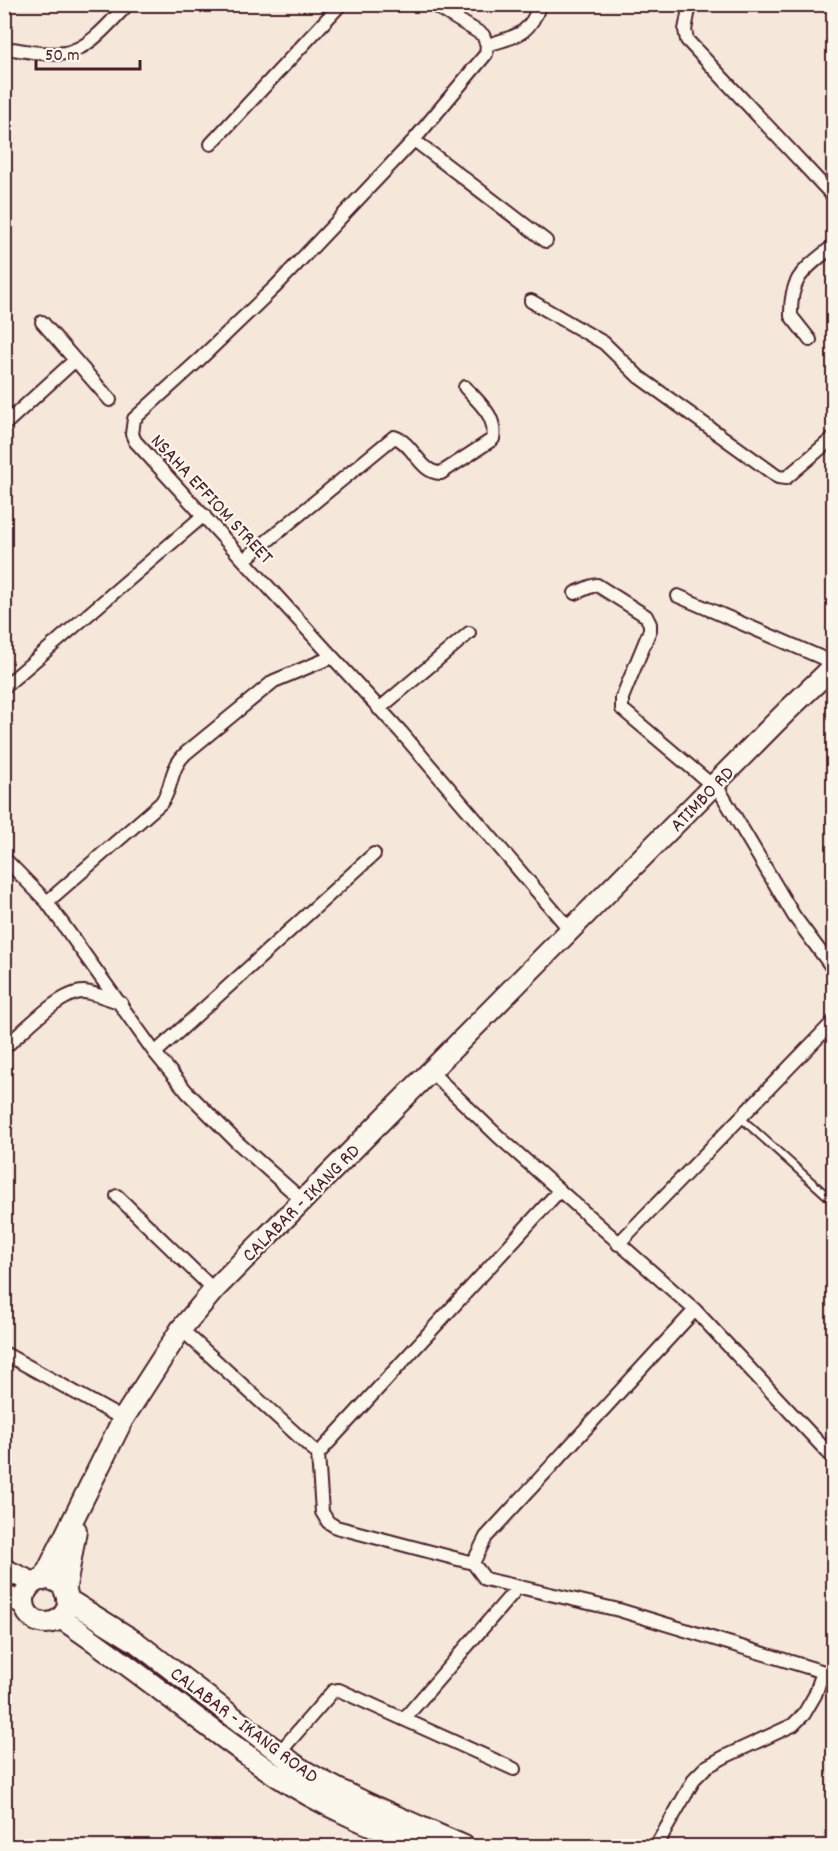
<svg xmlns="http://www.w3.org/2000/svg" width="838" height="1851" font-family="Dekko,sans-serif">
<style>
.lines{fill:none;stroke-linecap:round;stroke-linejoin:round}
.service-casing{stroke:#4a1f2b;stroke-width:10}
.minor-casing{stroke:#4a1f2b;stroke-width:16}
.primary-casing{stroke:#4a1f2b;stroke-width:24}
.service{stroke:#fbf7ec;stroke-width:6}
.minor{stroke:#fbf7ec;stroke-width:12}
.primary{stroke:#fbf7ec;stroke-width:20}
.labels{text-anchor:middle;stroke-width:4.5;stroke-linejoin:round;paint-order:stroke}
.street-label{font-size:20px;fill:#4a1f2b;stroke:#fbf7ec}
</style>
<rect width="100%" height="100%" fill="#f5e8da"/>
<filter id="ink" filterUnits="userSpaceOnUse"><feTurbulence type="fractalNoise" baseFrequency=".0167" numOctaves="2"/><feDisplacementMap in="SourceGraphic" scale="12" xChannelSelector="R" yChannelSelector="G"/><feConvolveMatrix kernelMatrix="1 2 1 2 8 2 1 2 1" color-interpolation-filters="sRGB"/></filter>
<g filter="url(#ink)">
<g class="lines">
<defs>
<path id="service" d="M741,1118L834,1202"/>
<path id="minor" d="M432,4L483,35L487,45L486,54L414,140L276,286L199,360L134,419L132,434L135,441L401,732L571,931
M690,4L685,30L687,40L834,197
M4,9L7,4
M487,45C516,36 529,36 540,4
M4,48C23,50 46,56 65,53C91,48 110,22 128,4
M414,140L546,241
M211,144L341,4
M531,301L604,343L639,377L778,477L786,478L834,437
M42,322L110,400
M810,340L791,316C790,275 805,270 834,245
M4,425L74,361
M244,560L394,437C413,442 420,474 441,473L493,439C497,416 479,403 465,387
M575,593L592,586L597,585L646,616L650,624V630L622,698V709L713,786
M678,596L834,663
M4,687L204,515
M379,709L469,633
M715,783L794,916L834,970
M4,858L47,902L155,1053L187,1092L237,1142L302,1200
M47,902L161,803C174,787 168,770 186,753L274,681L332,657
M4,1048C22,1033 60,991 84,992C96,993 109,999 121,1003
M155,1053L374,854
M430,1071L499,1137L695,1310L834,1459
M117,1196L214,1290
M618,1244L834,1021
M695,1310L486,1537L473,1563L485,1579L619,1610L834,1675
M181,1329L318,1454L322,1512L328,1522L336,1527L473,1563
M4,1353L123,1419
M318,1454L559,1191
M404,1719L518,1587
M279,1753L333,1691L339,1690L514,1769
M656,1846L695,1778L706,1767L726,1756L793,1725L804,1714L815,1695L823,1672"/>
<path id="primary" d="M4,1569L34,1583
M24 1601a22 22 0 1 1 44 0a22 22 0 1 1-44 0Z
M43,1580L123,1419L181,1329L214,1290L787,711L834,666
M65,1592L76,1530
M4,1595L24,1604
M67,1599L136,1642L298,1767C351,1799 408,1821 464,1846
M60,1618C135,1667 203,1726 277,1776C322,1806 371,1826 420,1846"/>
</defs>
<use href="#service" class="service-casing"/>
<use href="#minor" class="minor-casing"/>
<use href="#primary" class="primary-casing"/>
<use href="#service" class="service"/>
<use href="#minor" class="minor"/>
<use href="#primary" class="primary"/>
</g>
</g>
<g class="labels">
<g class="street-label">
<text transform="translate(213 498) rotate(47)" y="7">NSAHA EFFIOM STREET</text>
<text transform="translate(701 798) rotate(-46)" y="7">ATIMBO RD</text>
<text transform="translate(300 1202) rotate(-45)" y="7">CALABAR - IKANG RD</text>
<text transform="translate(245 1724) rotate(37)" y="7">CALABAR - IKANG ROAD</text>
</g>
</g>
<rect width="838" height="1851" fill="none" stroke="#fbf7ec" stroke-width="24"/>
<rect x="12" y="12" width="814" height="1827" fill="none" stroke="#4a1f2b" stroke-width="2" filter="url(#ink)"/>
<path d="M36 60v9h104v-9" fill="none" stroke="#4a1f2b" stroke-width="3"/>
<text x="45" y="60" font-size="18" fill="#4a1f2b" stroke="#fbf7ec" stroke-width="4.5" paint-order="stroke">50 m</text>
</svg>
